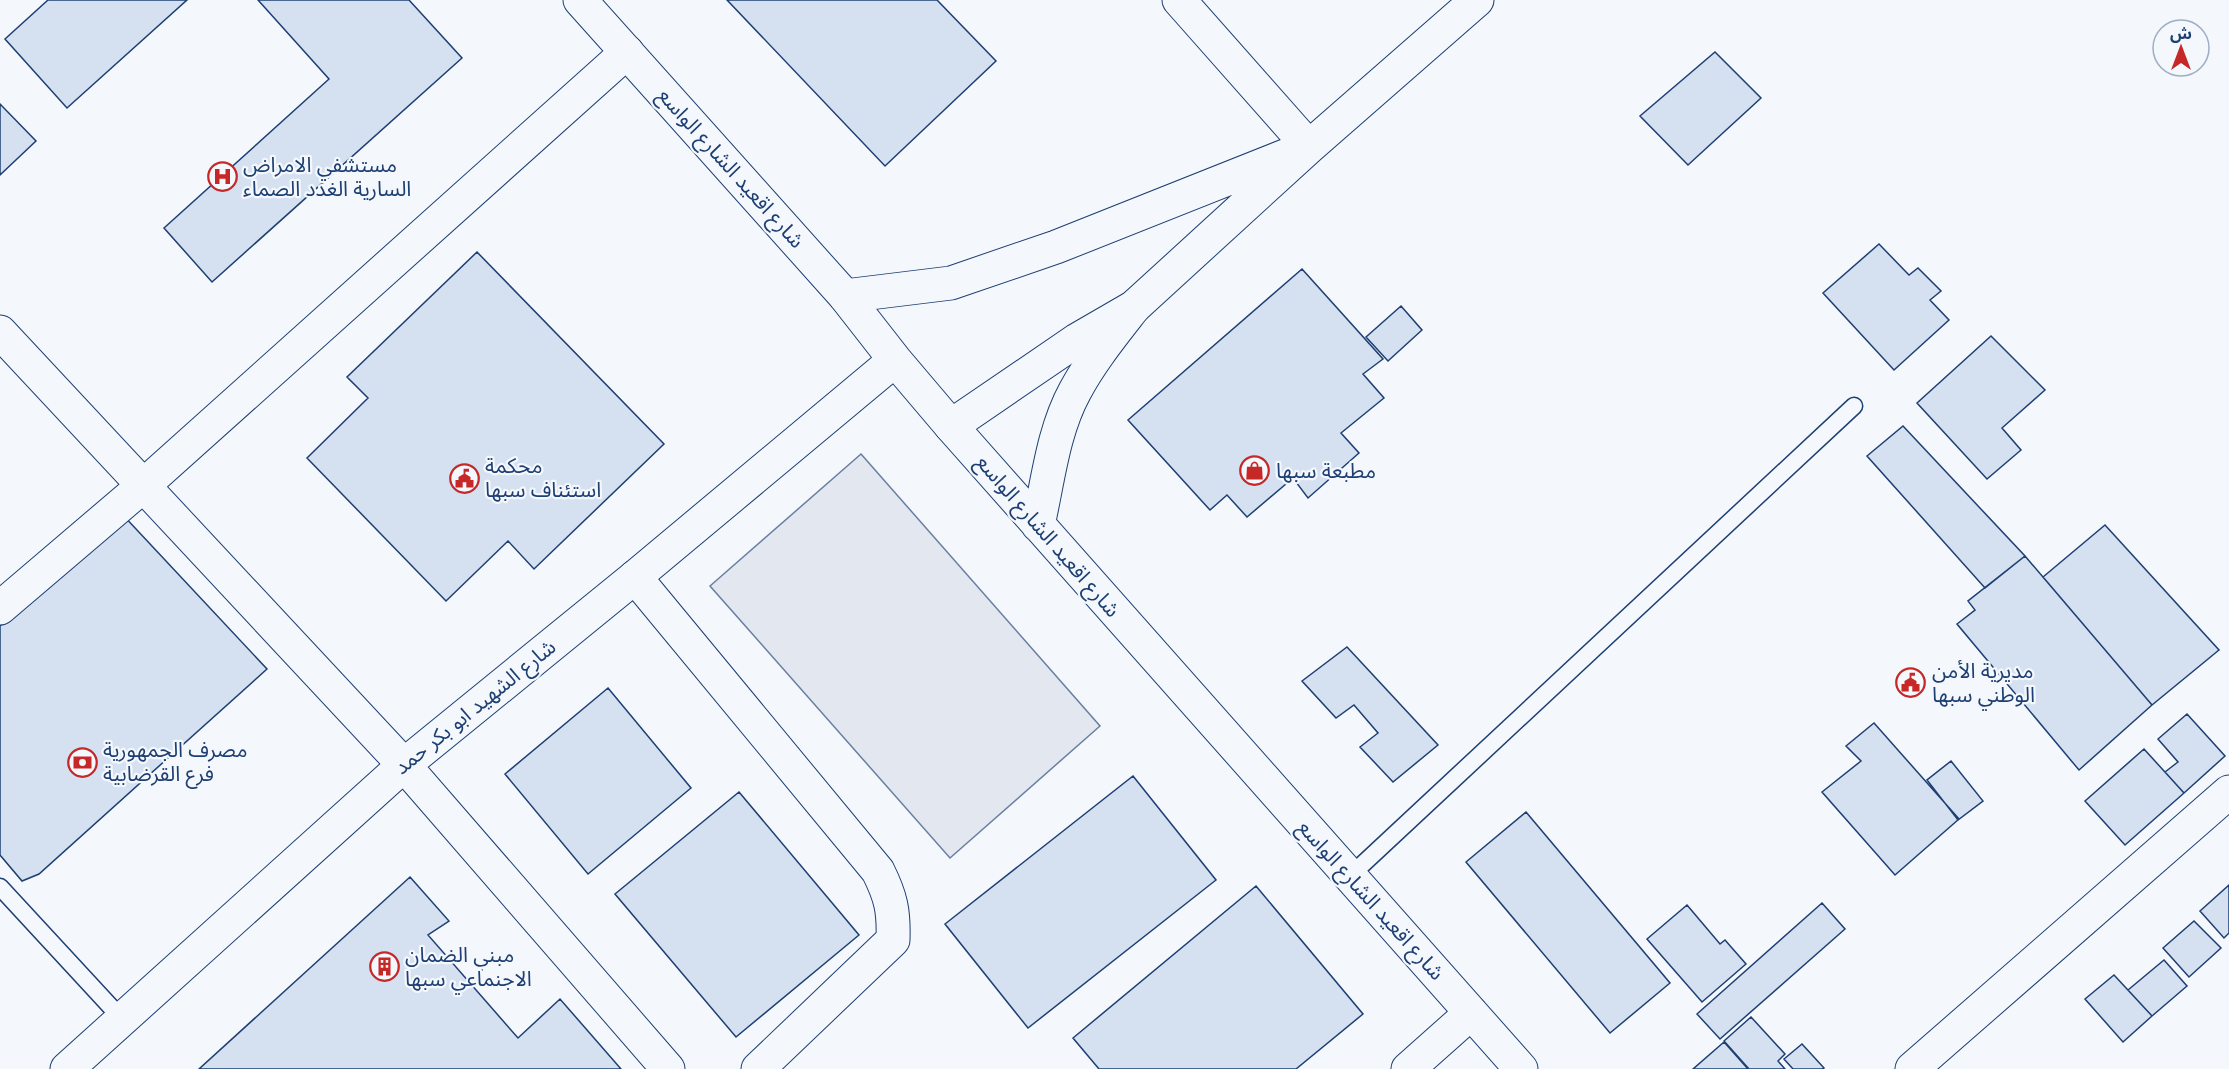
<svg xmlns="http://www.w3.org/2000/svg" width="2229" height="1069" font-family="'Times New Roman','Noto Sans Arabic',serif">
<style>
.parking{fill:#e3e8f0;stroke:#687fa3;stroke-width:1.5}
.building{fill:#d5e0f0;stroke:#1d3f73;stroke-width:1.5}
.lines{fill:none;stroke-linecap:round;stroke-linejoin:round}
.lane-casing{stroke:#1d3f73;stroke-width:19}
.street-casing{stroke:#1d3f73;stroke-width:35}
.secondary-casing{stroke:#1d3f73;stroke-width:35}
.lane{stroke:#f4f7fb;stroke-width:16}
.street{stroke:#f4f7fb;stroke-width:33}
.secondary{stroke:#f4f7fb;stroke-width:33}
.labels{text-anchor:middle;stroke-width:4.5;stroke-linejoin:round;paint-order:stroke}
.poi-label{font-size:21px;fill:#1d3f73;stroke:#f4f7fb;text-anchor:start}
.street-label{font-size:21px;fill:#1d3f73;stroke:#f4f7fb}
</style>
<rect width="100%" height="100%" fill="#f4f7fb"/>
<path class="parking" d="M861,454L1100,726L950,858L710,586Z"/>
<path class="building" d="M48,0H187L67,108L5,39Z
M258,0H409L462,58L212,282L164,228L329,79Z
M727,0H937L996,61L885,166Z
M1715,52L1761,98L1688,165L1640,116Z
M0,104L36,141L0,175Z
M1879,244L1909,275L1918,268L1941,291L1930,300L1949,320L1894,370L1823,293Z
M477,252L664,444L534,569L508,541L446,601L307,458L368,398L347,377Z
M1302,269L1383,359L1363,374L1384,398L1341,433L1359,453L1308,498L1293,478L1247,517L1227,495L1210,510L1128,420Z
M1401,306L1422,330L1388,361L1366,337Z
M1991,336L2045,390L2002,428L2021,450L1987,479L1917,403Z
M1903,426L2025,556L1985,588L1867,456Z
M122,514L267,669L39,874L22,881L0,855V626Z
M2105,525L2219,650L2152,705L2043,577Z
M2025,556L2152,705L2079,770L1957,624L1975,610L1968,601Z
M1347,647L1438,745L1393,782L1360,747L1378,733L1354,705L1336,718L1302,681Z
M608,688L691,788L588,874L505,774Z
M2187,714L2225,756L2184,793L2165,772L2178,762L2158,739Z
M1874,723L1959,819L1895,875L1822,792L1861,761L1846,746Z
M2144,749L2184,793L2125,845L2085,801Z
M1951,761L1983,801L1958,820L1927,780Z
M1133,776L1216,880L1028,1028L945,924Z
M739,792L859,935L736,1037L615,894Z
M1526,812L1670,983L1610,1033L1466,862Z
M410,877L449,921L428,935L518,1038L560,999L621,1069H199Z
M2229,885V933L2224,938L2200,911Z
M1256,886L1363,1014L1296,1069H1099L1073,1038Z
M1822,903L1845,929L1720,1039L1697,1014Z
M1687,905L1720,944L1725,940L1746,964L1702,1002L1647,939Z
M2194,921L2221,948L2189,977L2163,948Z
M2164,960L2187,986L2152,1016L2128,990Z
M2114,975L2152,1016L2123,1042L2085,999Z
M1751,1017L1785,1054L1778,1061L1785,1069H1749L1724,1041Z
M1724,1042L1748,1069H1693Z
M1802,1044L1824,1068L1822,1069H1793L1784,1059Z"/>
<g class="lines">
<defs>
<path id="lane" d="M1350,876L1854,406
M0,887L122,1019"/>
<path id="street" d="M1179,0L1309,147
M845,296L951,283L1056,247L1290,154
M0,332L404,765L668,1069
M951,426L1077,340L1134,307L1309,147L1477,0
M635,577L878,871C891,897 894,911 893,940L758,1069
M0,608L143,486L627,52
M1408,1069L1471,1013
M1912,1069L2229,792"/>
<path id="secondary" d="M580,0L845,296L895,360L951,426L1521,1069
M1038,525C1048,481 1053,431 1075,391C1091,361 1113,334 1134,307
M67,1069L404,765L635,577L895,360"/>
</defs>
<use href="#lane" class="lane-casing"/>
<use href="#street" class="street-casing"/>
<use href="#secondary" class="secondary-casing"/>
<use href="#lane" class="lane"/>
<use href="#street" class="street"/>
<use href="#secondary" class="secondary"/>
</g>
<defs>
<symbol id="hospital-ring" viewBox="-11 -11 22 22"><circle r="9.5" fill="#f4f7fb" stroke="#c62828" stroke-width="1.5"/><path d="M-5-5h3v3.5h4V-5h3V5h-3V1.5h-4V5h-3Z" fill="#c62828"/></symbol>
<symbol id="shop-ring" viewBox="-11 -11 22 22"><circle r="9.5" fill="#f4f7fb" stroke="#c62828" stroke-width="1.5"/><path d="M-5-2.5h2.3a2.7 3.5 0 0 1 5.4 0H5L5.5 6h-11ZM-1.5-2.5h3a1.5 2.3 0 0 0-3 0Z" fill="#c62828"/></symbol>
<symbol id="civic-ring" viewBox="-11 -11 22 22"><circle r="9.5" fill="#f4f7fb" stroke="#c62828" stroke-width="1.5"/><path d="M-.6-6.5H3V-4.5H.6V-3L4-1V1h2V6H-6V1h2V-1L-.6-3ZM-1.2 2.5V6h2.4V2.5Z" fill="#c62828"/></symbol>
<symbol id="bank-ring" viewBox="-11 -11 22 22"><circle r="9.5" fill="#f4f7fb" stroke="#c62828" stroke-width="1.5"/><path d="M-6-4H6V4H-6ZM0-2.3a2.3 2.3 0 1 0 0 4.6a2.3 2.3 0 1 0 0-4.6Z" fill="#c62828"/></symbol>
<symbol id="building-ring" viewBox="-11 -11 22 22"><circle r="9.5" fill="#f4f7fb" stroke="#c62828" stroke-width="1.5"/><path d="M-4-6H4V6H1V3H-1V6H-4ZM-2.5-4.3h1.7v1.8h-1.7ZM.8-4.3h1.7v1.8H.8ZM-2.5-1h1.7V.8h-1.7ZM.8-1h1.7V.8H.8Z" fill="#c62828"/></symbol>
</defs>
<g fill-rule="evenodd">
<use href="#hospital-ring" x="206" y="160" width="33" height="33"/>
<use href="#shop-ring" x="1238" y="454" width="33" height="33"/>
<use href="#civic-ring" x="448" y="462" width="33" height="33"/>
<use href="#civic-ring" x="1894" y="666" width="33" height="33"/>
<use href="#bank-ring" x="66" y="746" width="33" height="33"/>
<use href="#building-ring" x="368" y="950" width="33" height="33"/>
</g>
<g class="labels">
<g class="poi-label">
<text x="243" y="172">مستشفي الامراض<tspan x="243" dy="24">السارية الغدد الصماء</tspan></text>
<text x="485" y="473">محكمة<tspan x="485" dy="24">استئناف سبها</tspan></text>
<text x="1276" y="478">مطبعة سبها</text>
<text x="1932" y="678">مديرية الأمن<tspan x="1932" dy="24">الوطني سبها</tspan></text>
<text x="103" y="757">مصرف الجمهورية<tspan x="103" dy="24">فرع القرضابية</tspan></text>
<text x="405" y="962">مبني الضمان<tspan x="405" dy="24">الاجنماعي سبها</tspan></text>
</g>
<g class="street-label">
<text transform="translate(731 168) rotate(48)" y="7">شارع اقعيد الشارع الواسع</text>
<text transform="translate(1048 536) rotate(49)" y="7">شارع اقعيد الشارع الواسع</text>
<text transform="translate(475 707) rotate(-39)" y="7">شارع الشهيد ابو بكر حمد</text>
<text transform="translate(1371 900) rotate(48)" y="7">شارع اقعيد الشارع الواسع</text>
</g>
</g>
<g transform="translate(2181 48)"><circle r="28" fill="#f4f7fb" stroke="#9eadc5" stroke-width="1.5"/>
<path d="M0-4.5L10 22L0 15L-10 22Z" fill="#c62828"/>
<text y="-9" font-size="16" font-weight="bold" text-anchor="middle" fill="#1d3f73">ش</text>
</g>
</svg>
